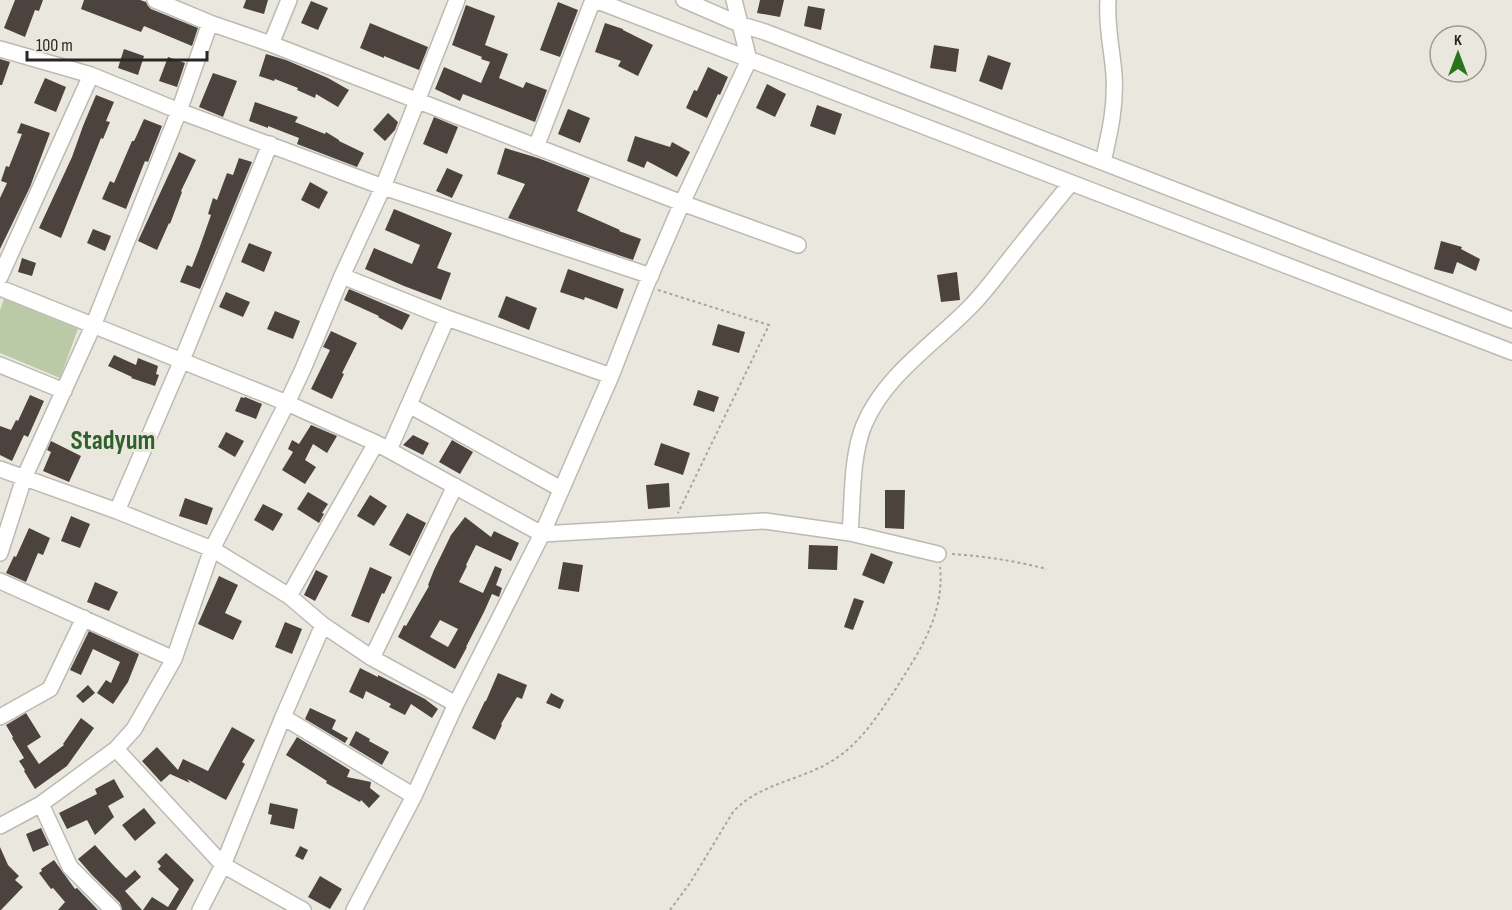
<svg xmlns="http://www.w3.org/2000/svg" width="1512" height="910" font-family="'Sofia Sans Condensed',sans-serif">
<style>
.green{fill:#bbcaa6}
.building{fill:#4c433f;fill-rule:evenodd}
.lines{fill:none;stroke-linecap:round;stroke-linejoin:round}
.minor-casing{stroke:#bcbab1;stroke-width:18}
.path{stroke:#a7a69e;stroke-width:2;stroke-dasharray:3 3;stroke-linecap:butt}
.minor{stroke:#fff;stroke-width:15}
.labels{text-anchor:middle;stroke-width:6;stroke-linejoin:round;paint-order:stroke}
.district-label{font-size:27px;font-weight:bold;fill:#31612a;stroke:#eae8de}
</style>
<rect width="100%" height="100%" fill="#eae8de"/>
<path class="green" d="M4,299L78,329L60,378L0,353V310Z"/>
<path class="building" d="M15,0H43L39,11L35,10L25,37L4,28Z
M84,0H140L146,2L148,6L151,9L198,28L192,46L144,26L141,32L81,9Z
M246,0H268L264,14L243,8Z
M760,0H784L780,17L757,13Z
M311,1L328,8L318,30L301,23Z
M558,2L578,10L560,57L540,50Z
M466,5L495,16L485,45L508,54L499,78L523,88L526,82L547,90L535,122L463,94L460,101L435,89L444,67L481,83L490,62L481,59L482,57L452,45Z
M808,6L825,9L821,30L804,26Z
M370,23L428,47L419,70L384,56V58L360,48Z
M605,23L623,29V30L653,45L638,76L618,66L621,61L595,52Z
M934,45L959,49L956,72L930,68Z
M124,49L144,56L138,75L118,68Z
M266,54L286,60L328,78L349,90L338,107L316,94L315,98L297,90L298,88L275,79L274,81L259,76Z
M988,55L1011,63L1002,90L979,81Z
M168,57L185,63L177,87L159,81Z
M0,59L10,62L2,85H0Z
M708,67L728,77L720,95L718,94L707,118L686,108L694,90L697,91Z
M213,73L237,81L223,117L199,107Z
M45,78L66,87L56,112L34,103Z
M767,84L786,94L775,117L756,108Z
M96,95L114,102L106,121L110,122L103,139L101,138L61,238L39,228L72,157L83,126Z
M255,102L298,117L295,122L325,134L326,132L339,140V141L364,153L357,167L297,144L299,138L268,126V128L249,121Z
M817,105L842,114L835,135L810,126Z
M568,109L590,118L580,143L558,134Z
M388,113L398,122L395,130L385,141L373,130Z
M434,117L458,127L447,154L423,144Z
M144,119L162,126L148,162L145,161L126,209L102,199L110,181L114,183L132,141H134L136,137Z
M21,123L50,133L30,187L0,249V198L7,183L1,181L6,166L9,167L22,134L17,133Z
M635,136L670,147L672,142L690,152L677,177L647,161L644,168L627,161Z
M505,148L538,158L590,178L577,211L620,230L619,231L641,239L633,260L508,218L525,184L497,174Z
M179,152L196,160L181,191L182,192L170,224L169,223L157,250L138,241Z
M239,158L252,162L200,289L180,282L187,265L192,267L199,249L211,215L208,214L213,198L217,200L227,173L233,175Z
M447,168L463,175L452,198L436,191Z
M310,182L328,192L319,209L301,200Z
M394,209L452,233L437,268L451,273L441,300L404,286L365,269L374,248L412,264L420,245L385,230Z
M93,229L111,236L105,251L87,243Z
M1441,241L1462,247L1461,249L1480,259L1476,271L1457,262L1453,274L1434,269Z
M249,243L272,252L264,272L241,262Z
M22,258L36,263L32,276L18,272Z
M568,269L624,289L617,309L585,297L584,300L560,292Z
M957,272L960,300L941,302L937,275Z
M349,289L410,315L402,330L378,317L379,316L344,300Z
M226,292L250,302L243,317L219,307Z
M506,296L537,308L529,330L498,317Z
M275,311L300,321L293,339L267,329Z
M718,324L745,332L739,353L712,345Z
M331,331L357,343L342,373L344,374L332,399L311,389L330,350L323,347Z
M114,355L136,365L138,358L158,366L156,374L159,375L155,386L131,378L132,377L108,366Z
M698,390L719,397L714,412L693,405Z
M30,395L44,401L28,437L24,435L12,461L0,455V426L11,430L16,420L18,421Z
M241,397L244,398L245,397L262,404L256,419L235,411Z
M311,425L337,436L327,453L313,444L305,460L316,467L305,484L282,470L293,452L288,449L292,440L299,444Z
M226,432L244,441L235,457L218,447Z
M413,435L429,443L423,455L403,445Z
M452,440L473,452L460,474L439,462Z
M51,441L81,456L69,482L43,471L51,452L47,450Z
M661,443L690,453L683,475L654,465Z
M669,483L670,507L648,509L646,485Z
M885,490H905L904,529L885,528Z
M308,492L328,504L322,513L324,514L319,523L297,509Z
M370,495L387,506L374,526L357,516Z
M185,498L213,508L207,525L179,516Z
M263,504L283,514L273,531L254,520Z
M407,513L426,523L410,556L389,545Z
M71,516L90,524L80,548L61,541Z
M465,517L491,537L494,531L519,543L511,561L476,545L466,565L467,566L459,582L483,593L495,566L502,569L496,585L502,588L499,597L492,594L484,612L466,647H467L455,669L398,637L404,625L406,626L429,586L428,585L434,570L451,535ZM440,620L458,629L448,647L430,637Z
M29,528L50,538L43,555L38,553L26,582L6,573L14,556L16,557Z
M809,545L838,546L837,570L808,569Z
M871,553L893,562L884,584L862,575Z
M563,562L583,565L579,592L558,589Z
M370,567L392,577L384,594L382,593L369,623L351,616Z
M316,570L328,576L315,601L304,595Z
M219,576L238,585L225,613L242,621L233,640L198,624Z
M95,582L118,592L109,611L87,602Z
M854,598L864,601L853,630L844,627Z
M285,622L302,629L292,654L275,647Z
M89,631L139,654L128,682L113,704L97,693L106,680L111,683L120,662L93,649L81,675L70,670Z
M360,668L378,677V675L425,699L438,709L432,718L411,704L405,715L389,707L391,704L366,691L363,699L349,692Z
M498,673L527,685L522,699L517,697L501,724L502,725L495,740L472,728L485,701H486Z
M88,685L95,693L83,703L76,696Z
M551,693L564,700L560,709L546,703Z
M310,708L336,720L332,729L348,738L345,743L305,719Z
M26,713L41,737L27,746L39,764L64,745L63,744L81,718L94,728L67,766L35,789L24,771L25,770L19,761L24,758L12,738L13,737L6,725Z
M232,727L255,740L242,762L245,764L226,800L187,779L190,783L170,774L161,782L142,761L157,747L178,770L183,759L208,771Z
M356,731L370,739L369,741L389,752L382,765L349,745Z
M297,737L350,770L347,777L371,782L370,788L380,796L369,808L361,800L360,802L326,783L327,781L286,755Z
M114,779L124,797L108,806L114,817L95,835L87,820L67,829L59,813L97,794L95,789Z
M270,803L298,809L294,829L270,824L272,815L268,814Z
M144,808L156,823L135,841L122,825Z
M41,828L49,845L33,852L26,834Z
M95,845L114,866L126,878L135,870L141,877L125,891L142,910H122L120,903L92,875L78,859Z
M300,846L308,850L303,860L295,856Z
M0,847L8,865L19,876L15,880L23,887L1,910H0Z
M166,853L194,880L176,910H143L152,897L168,907L179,889L158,869L161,866L157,862Z
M54,860L75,889L77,888L98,910H58L65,902L53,888L51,889L39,873L42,871L41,869Z
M320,876L342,889L330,909L308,897Z"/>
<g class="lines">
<defs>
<path id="minor" d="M155,0L210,23L271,44L682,203L798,245
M595,0L1512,352
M684,0L739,24L765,32L1512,320
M271,44L289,0
M0,49L91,75L179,111L383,187L651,276
M536,147L593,0
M1103,162C1110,131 1116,106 1114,74C1112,49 1106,25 1108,0
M342,276L447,318L611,376
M0,277L91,75
M0,288L287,403L376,443L542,534L765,521L850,533L938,554
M0,365L64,391
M409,405L561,489
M389,450L447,318
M0,469L117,511L212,549L289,596L323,625L372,658L456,704
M117,511L182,360L270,144
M850,533C853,498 851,457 864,425C885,375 934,344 970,307C983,294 994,279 1005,265C1027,237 1049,210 1071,183
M0,553L24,478L93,326L179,111L210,23
M0,581L174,659
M289,596L376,443
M372,658L455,486
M0,717L50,689L84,618
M283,717L414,796
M116,749L223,865L303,910
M41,804L70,867L113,910
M0,826L41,804L116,749L134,729L174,659L212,549L287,403L303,369L342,276L383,187L457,0
M200,910L223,865L283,717L323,625
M354,910L414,796L456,704L542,534L611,376L646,286L682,203L749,60L734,0"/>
</defs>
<use href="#minor" class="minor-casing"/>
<path class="path" d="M658,290L769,325L678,513
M952,554C984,556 1015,561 1047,569
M670,910L690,883L733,812C756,786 795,781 825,765C857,748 874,721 893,693C918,654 945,615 940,567"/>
<use href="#minor" class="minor"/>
</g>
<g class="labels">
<g class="district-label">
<text x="113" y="449">Stadyum</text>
</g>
</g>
<g transform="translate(1458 54)"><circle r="28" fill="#eae8de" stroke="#9c9b94" stroke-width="1.5"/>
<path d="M0-4.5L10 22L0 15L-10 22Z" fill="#27741b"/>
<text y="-9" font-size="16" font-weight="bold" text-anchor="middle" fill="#282724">K</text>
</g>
<path d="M27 51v9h180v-9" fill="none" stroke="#282724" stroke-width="3"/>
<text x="36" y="51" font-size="18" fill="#282724" stroke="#eae8de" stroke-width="4.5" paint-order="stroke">100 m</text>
</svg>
